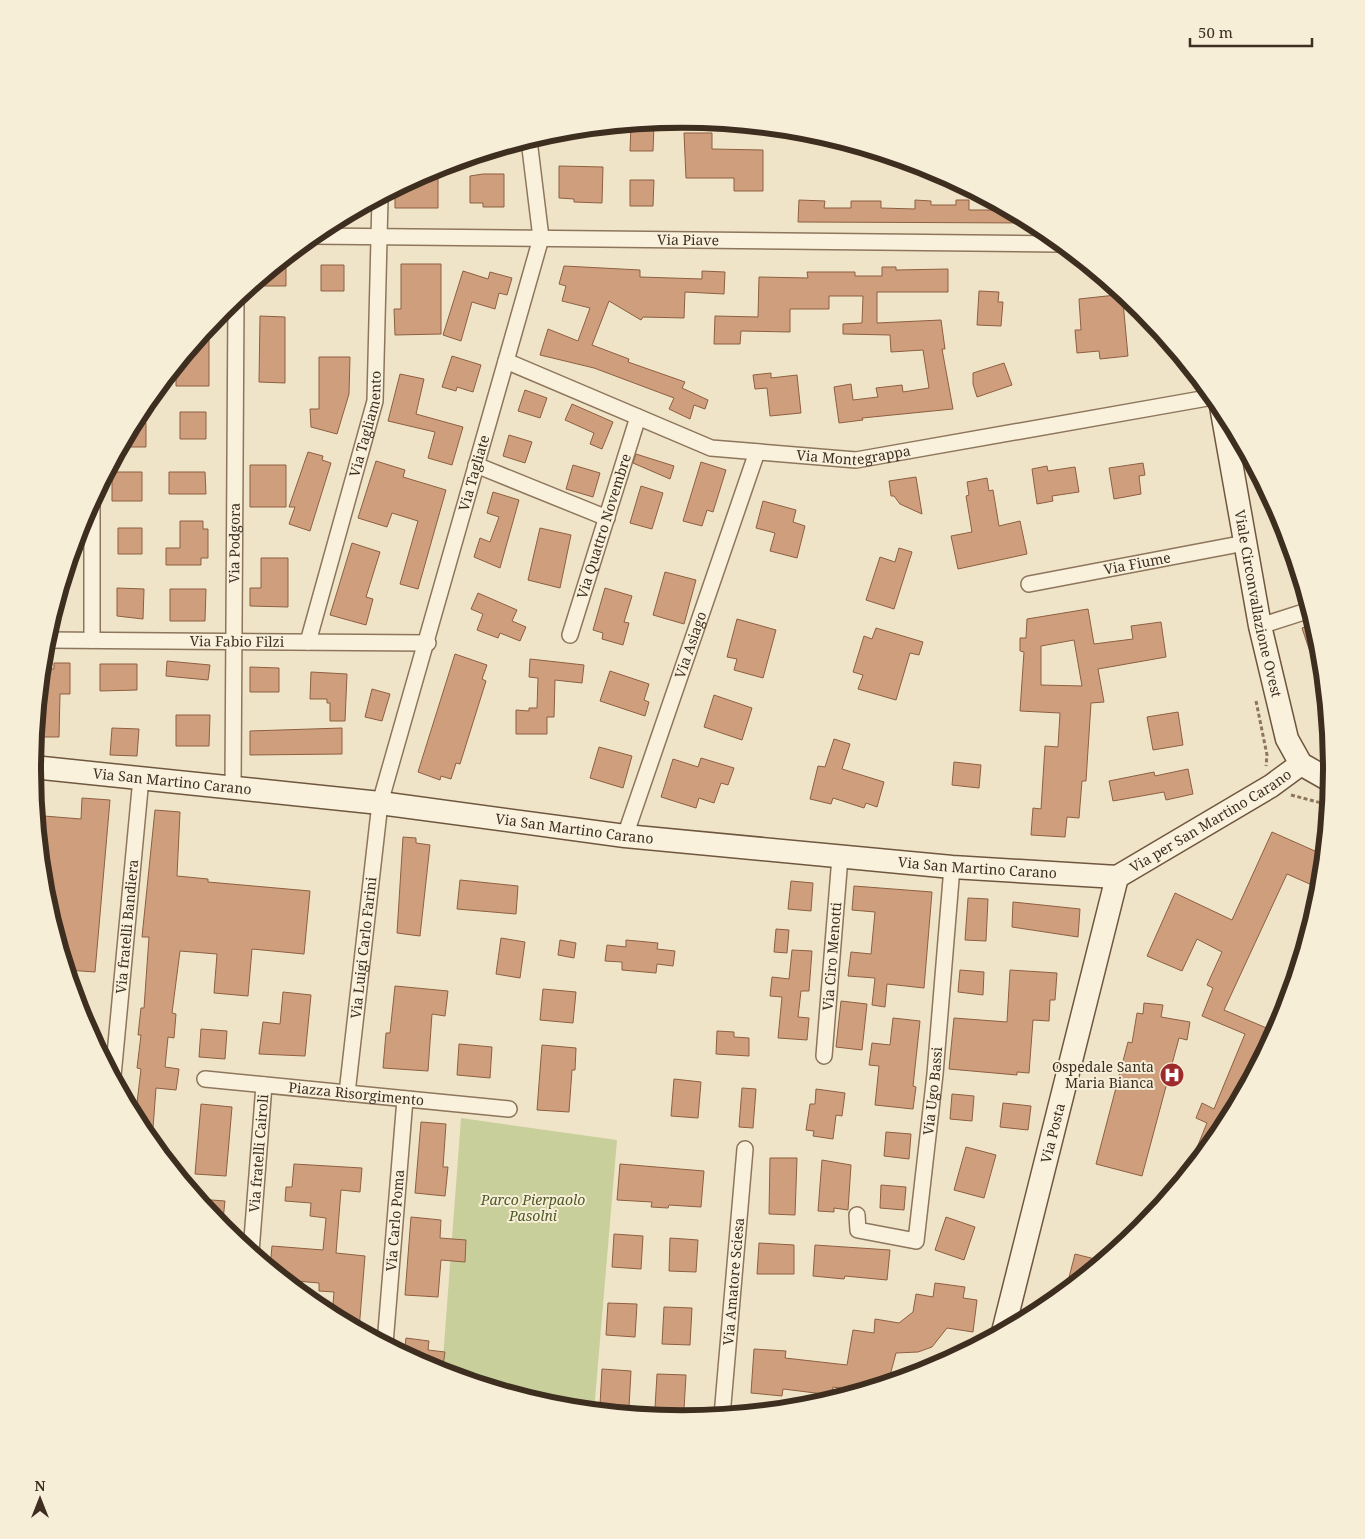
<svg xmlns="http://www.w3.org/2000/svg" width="1365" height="1539" font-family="'Noto Serif',serif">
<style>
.green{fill:#c9cf9b}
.building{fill:#cf9f7d;stroke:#8d5f41;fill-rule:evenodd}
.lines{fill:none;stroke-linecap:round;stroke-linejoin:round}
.street-casing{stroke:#8d765c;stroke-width:18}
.secondary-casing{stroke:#6f573f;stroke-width:25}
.path{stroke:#8d765c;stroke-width:3;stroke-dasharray:4 2.5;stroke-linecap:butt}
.street{stroke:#faf1dc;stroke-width:15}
.secondary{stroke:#faf1dc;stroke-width:22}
.labels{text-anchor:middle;stroke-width:4;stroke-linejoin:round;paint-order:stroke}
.street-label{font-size:14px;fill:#3d2e20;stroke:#f7eed8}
.poi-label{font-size:14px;fill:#3d2e20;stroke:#f7eed8;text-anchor:end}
.park-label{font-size:14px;font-style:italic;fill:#4d5a26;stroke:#f7eed8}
.rim{fill:none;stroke:#3d2e20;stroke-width:6}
</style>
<rect width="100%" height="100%" fill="#f0e4c8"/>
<path class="green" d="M461,1118L617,1140L594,1411L555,1407L442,1372Z"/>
<path class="building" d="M631,125H654L653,151H630Z
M684,133H712V149L763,150V191H734V178H686Z
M559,166L603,167L602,203L574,202V199L559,198Z
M483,174H504V207H483V203H470V176Z
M420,176H438V208H395V190Z
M630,180H654L653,206H630Z
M799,200L825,201L824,208H851V201H881V208L915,209V200L931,201V205H956V200H969V210H1008L1032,223L798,222Z
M286,258V286H252Z
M401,264H441V334L395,335L394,309H401Z
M321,265H344V291H321Z
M564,266L640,270V277L702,279V271L725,272L724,294L685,292L684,318L643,317L641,320L609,301L592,345L629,359L628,362L685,382L682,388L708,400L705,409L694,405L690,419L669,409L674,398L594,368L540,355L548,329L578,341L590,308L562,301L566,286L559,284Z
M882,267H896V270L948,269V292H877V323L941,320L945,349H942L953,409L862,418L863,420L839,423L834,387L851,384L853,400L878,397L876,388L902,385L903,392L929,388L923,350L891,352L890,335L843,334V324L862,323L863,296H829V309H790V332L741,331L740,344H714L715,316L758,317L759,277L808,278L807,272H855V276H882Z
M463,271L488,279L490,272L512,278L507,295L499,293L495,309L472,302L461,341L443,335Z
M979,291L999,292L998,302H1003L1001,326L977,325Z
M1116,295L1117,302H1123L1128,356L1100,359L1099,351L1077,353L1075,330H1081L1079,299Z
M260,316L285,317V383L259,382Z
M209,327V386H176V368Z
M452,356L481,365L473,392L457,387L456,391L442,387Z
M319,357H350L349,394L337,434L311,427L310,409H319Z
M1004,363L1012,385L977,397L973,384V373Z
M771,373V378L797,375L801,413L770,416L767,388L755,389L753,375Z
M400,374L424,379L416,414L463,427L452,465L428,458L435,432L388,421Z
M525,390L547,398L540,418L518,411Z
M572,404L613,422L602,449L590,444L594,433L565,420Z
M180,412H206V439H180Z
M135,423H146V447H122Z
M509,435L532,442L525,463L503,456Z
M308,452L323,456L322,460L331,463L310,531L289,524L295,507H289Z
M636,454L674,466L670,479L633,463Z
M376,461L405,470L403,477L446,490L418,589L400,584L418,521L392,513L387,527L358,518Z
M701,462L726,470L713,512L707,510L702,526L683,521Z
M1143,463L1145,475L1139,476L1141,494L1114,499L1109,468Z
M250,465H286V507H250Z
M573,465L600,473L593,497L566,489Z
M1047,466L1048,471L1075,467L1079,492L1052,496L1053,501L1037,504L1032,469Z
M112,472H142V501H112Z
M169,472H205L206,494H169Z
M916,477L922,514L900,504L894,496H891L889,481Z
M987,478L989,491L993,490L999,526L1020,521L1027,554L958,569L951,536L972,532L966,496L969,495L967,482Z
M641,486L663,493L652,529L630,523Z
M493,492L519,500L500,568L474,557L480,538L490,542L499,517L487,513Z
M763,501L796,510L793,522L805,526L797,558L770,551L775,533L756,528Z
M180,521H203V529H208V558H201V565H166V548H180Z
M118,528H142V554H118Z
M540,528L571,535L560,588L528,580Z
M352,543L380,552L366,597L373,599L366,625L330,615Z
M899,548L912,552L894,609L866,600L880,557L895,562Z
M261,558H288V607L250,606V588H261Z
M665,572L696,580L684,624L653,615Z
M117,588L144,589L143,619L117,616Z
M605,588L632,596L624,622L629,623L623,645L602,639L603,633L593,630Z
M170,589H206L205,621H170Z
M478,593L517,610L512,621L526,627L520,641L500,633L498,638L477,630L483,614L471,609Z
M1088,609L1094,644L1133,639L1131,626L1161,622L1166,657L1098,669L1104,702L1091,703L1086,781H1082L1079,818L1067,817L1065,837L1031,835L1033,808L1041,809L1045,746L1058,747L1060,713L1020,711L1024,652L1020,651V638H1026L1027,619ZM1074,640L1082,686L1041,685V646Z
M737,619L776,630L763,678L734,670L737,659L727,657Z
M1314,624L1321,648L1310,652L1302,628Z
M876,628L923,642L919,655L910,653L896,700L858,689L863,675L853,672L864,636L872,639Z
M455,654L487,665L482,679L486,681L460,764L456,763L451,779L441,776L440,780L418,772Z
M530,659L584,665L582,683L555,680L554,717H547V734H516V710L529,711V708H537L538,678L529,677Z
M167,661L210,665L208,680L166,676Z
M54,663H70V694H60L59,737H36L42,669H54Z
M100,664H137V690L100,691Z
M250,667L279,668V692H250Z
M610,671L649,684L644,700L649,702L645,716L600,701Z
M311,672L347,674L345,721H330V703H327V699H310Z
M372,689L390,694L382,721L365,717Z
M714,695L752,708L742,740L704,727Z
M1178,712L1183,745L1153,750L1147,717Z
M176,715H210L209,746H176Z
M112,728L139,729L137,756L110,755Z
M342,728V754L250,755V731Z
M834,739L850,744L842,769L884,782L877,807L866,803L864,808L833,798L831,804L810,799L818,766L825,767Z
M599,747L632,756L623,788L590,778Z
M701,758L734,768L728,785L721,783L714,803L699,798L696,808L661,797L673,759L698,767Z
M954,762L981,765L979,788L952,785Z
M1188,769L1193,794L1166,800L1164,792L1113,801L1109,781L1154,772L1155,776Z
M82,798L110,800L95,972L67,970L45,896L41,857L44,816L81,819Z
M155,810L180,812L177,876L208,879V882L310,891L304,954L252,949L248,996L214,993L217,954L180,951L172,1013L176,1014L174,1038L168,1037L165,1067L179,1069L176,1090L156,1088L153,1128L140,1127L127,1102L137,1103L141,1069L137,1068L141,1035H138L141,1008H144L149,937H142Z
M1272,832L1324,855L1321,889L1287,874L1224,1010L1276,1032L1223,1131L1192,1168L1189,1167L1207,1123L1196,1118L1202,1103L1214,1109L1245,1034L1202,1016L1213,988L1207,985L1222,952L1197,939L1182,971L1147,956L1175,893L1232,920Z
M403,837L416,838V843L430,845L420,936L397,933Z
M460,880L518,886L516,914L457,909Z
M791,881L813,883L811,911L788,909Z
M854,886L932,892L924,988L887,984L885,1007L872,1005L875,978L848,976L851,952L871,954L875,912L852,910Z
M968,898L988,899L986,941L965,940Z
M1013,902L1080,909L1078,937L1012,927Z
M776,929L789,930L787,953L774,952Z
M501,938L525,942L520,978L496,974Z
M560,940L576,943L574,958L558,955Z
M626,940L658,943L657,949L675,951L673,966L657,964L656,973L622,970V962L605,961L607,945L626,947Z
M792,950L812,951L809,991H801L798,1017L809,1018L807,1040L778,1038L782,997L770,996L772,977L789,979Z
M960,970L984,972L983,995L958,992Z
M1010,970L1057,973L1055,1000H1050L1049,1021L1033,1020L1029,1073L1017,1072V1075L949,1069L954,1018L1007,1022Z
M395,986L448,991L445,1016L432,1014L428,1071L383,1068L386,1033H390Z
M543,989L576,992L573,1023L540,1020Z
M283,992L311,995L305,1056L259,1054L263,1022L280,1024Z
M841,1001L867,1004L862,1050L836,1047Z
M1144,1003L1163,1005L1161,1017L1190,1022L1187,1040L1179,1038L1142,1176L1096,1164L1128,1042L1132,1043L1137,1013L1143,1014Z
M893,1018L920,1021L913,1086L916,1087L913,1109L875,1105L879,1066L869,1065L872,1043L890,1045Z
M201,1029L227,1031L225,1059L199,1057Z
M717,1031L734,1032V1037L749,1038V1056L716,1054Z
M459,1044L492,1047L490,1078L457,1075Z
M542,1045L576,1048L575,1070H572L569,1112L537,1110Z
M674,1079L701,1082L698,1118L671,1116Z
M742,1088L756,1089L753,1128L739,1127Z
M816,1089L845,1093L842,1116L836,1115L833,1139L813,1136L814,1131L806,1130L810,1104H815Z
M952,1094L974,1096L972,1121L950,1119Z
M1003,1103L1031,1106L1028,1130L1000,1127Z
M201,1104L232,1107L226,1176L195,1174Z
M421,1122L446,1124L443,1167H448L445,1196L415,1193Z
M886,1132L911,1134L909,1159L884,1156Z
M966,1147L996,1155L984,1198L954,1190Z
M770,1158H797L795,1215L769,1214Z
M822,1160L851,1165L848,1210L834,1208V1212L818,1211Z
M294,1164L362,1168L360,1192L341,1190L336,1253L365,1256L359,1330L332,1316L334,1292L319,1291V1283L285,1280L270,1268L272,1246L323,1250L326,1218L310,1216L311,1203L285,1201L286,1187H292Z
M620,1164L704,1171L701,1207L669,1205L668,1208L651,1207L652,1202L617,1200Z
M881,1185L906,1187L904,1210L880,1208Z
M198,1199L225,1201L222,1229L216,1221Z
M411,1217L441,1220L440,1238L466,1240L465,1262L441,1260L438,1297L405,1295Z
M946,1217L975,1227L964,1260L935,1250Z
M614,1234L643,1236L641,1269L612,1267Z
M670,1238L698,1240L696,1272L669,1271Z
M759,1243L794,1245V1274H757Z
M815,1245L890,1250L887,1280L845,1276L844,1279L813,1276Z
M1075,1254L1103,1261L1065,1293Z
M935,1283L965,1287L963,1298L977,1300L973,1332L947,1328L932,1347L918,1352L896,1353L888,1383L875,1387L862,1386L861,1391L833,1387L832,1395L783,1389L782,1396L751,1393L754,1349L786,1351L785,1358L847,1365L853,1330L874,1333L875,1319L899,1323L913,1312L916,1294L933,1297Z
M608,1303L637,1304L635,1337L606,1335Z
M664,1307L692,1308L690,1345L662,1344Z
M406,1338L429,1341L428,1350L445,1352L442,1372L404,1354Z
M602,1369L631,1371L629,1407L600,1405Z
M657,1374L686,1375L684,1409L655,1408Z"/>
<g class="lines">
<defs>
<g id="street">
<path id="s1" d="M313,236L1061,244"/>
<path id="s2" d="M506,361L711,448L856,460L1213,397"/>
<path d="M476,465L607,518"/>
<path d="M92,503V640"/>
<path id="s3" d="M1029,584L1245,543"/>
<path d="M1260,626L1310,610"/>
<path id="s4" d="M570,635L638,417"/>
<path id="s5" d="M46,640L428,643"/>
<path id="s6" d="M308,642L375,401L380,198"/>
<path id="s7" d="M233,787L236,299"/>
<path id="s8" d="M625,836L757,452"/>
<path id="s9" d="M824,1056L840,857"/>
<path id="s10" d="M113,1076L141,778"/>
<path id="s11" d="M205,1079L509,1109"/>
<path id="s12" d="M347,1093L380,803L541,238L529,140"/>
<path id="s13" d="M857,1215L858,1230L916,1241L935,1074L952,867"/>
<path id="s14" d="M251,1252L264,1085"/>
<path id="s15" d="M385,1344L405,1099"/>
<path id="s16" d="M722,1416L745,1149"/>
</g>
<g id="secondary">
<path id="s17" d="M1221,406L1260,626L1287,739L1301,764L1331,781"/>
<path id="s18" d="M33,767L380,803L625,836L952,867L1117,877"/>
<path id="s19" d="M1117,877L1271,786L1301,764"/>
<path id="s20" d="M1003,1332L1117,877"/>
</g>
</defs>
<use href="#street" class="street-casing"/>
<use href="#secondary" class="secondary-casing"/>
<path class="path" d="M1196,376L1197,385
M1256,701L1267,755L1266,766
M1291,795L1329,805"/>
<use href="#street" class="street"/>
<use href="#secondary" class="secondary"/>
</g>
<defs>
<symbol id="hospital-disc" viewBox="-11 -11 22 22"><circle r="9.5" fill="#9e2a2b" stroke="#f7eed8"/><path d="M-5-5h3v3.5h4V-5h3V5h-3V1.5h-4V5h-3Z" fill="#fff"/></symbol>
</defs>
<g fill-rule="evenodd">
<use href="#hospital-disc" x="1158" y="1061" width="28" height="28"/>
</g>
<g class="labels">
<g class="street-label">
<text dy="5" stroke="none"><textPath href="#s1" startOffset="375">Via Piave</textPath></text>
<text dy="5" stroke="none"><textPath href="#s6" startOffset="226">Via Tagliamento</textPath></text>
<text dy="5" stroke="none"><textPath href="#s2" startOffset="366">Via Montegrappa</textPath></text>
<text dy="5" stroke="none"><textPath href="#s12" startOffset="635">Via Tagliate</textPath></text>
<text dy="5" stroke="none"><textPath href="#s4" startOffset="114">Via Quattro Novembre</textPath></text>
<text dy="5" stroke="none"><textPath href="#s7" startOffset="244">Via Podgora</textPath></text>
<text dy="5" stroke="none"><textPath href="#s3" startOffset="110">Via Fiume</textPath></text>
<text dy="5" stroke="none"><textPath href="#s17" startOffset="201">Viale Circonvallazione Ovest</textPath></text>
<text dy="5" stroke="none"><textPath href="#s5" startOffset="191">Via Fabio Filzi</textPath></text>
<text dy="5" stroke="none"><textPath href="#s8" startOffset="202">Via Asiago</textPath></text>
<text dy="5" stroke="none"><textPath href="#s18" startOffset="140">Via San Martino Carano</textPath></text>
<text dy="5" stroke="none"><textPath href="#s19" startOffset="109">Via per San Martino Carano</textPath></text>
<text dy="5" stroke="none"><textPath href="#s18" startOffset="545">Via San Martino Carano</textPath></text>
<text dy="5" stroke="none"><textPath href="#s18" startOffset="950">Via San Martino Carano</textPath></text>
<text dy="5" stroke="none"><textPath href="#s10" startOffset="150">Via fratelli Bandiera</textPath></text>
<text dy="5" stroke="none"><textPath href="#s12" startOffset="146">Via Luigi Carlo Farini</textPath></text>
<text dy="5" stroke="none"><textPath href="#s9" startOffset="100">Via Ciro Menotti</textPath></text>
<text dy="5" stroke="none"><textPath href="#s13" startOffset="225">Via Ugo Bassi</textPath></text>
<text dy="5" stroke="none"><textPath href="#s11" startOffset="152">Piazza Risorgimento</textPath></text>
<text dy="5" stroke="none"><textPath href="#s20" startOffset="205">Via Posta</textPath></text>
<text dy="5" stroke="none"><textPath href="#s14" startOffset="99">Via fratelli Cairoli</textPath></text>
<text dy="5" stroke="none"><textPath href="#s15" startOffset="124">Via Carlo Poma</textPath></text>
<text dy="5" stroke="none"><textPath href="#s16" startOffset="135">Via Amatore Sciesa</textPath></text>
</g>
<g class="poi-label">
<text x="1154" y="1072">Ospedale Santa<tspan x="1154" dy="16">Maria Bianca</tspan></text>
</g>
<g class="park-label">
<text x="533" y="1205">Parco Pierpaolo<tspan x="533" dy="16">Pasolni</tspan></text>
</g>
</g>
<path d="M0 0H1365V1539H0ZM41 769a641 641 0 1 1 1282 0a641 641 0 1 1-1282 0Z" fill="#f7eed8" fill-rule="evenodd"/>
<path class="rim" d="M41 769a641 641 0 1 1 1282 0a641 641 0 1 1-1282 0Z"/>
<g transform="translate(40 1499)" stroke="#f7eed8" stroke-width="4" paint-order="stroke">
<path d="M0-4L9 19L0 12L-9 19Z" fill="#3d2e20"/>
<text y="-8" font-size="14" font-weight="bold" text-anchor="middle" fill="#3d2e20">N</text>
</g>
<path d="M1190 38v8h122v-8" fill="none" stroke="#3d2e20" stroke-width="2.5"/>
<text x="1198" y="38" font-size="15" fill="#3d2e20" stroke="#f7eed8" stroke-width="4" paint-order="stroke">50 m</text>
</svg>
